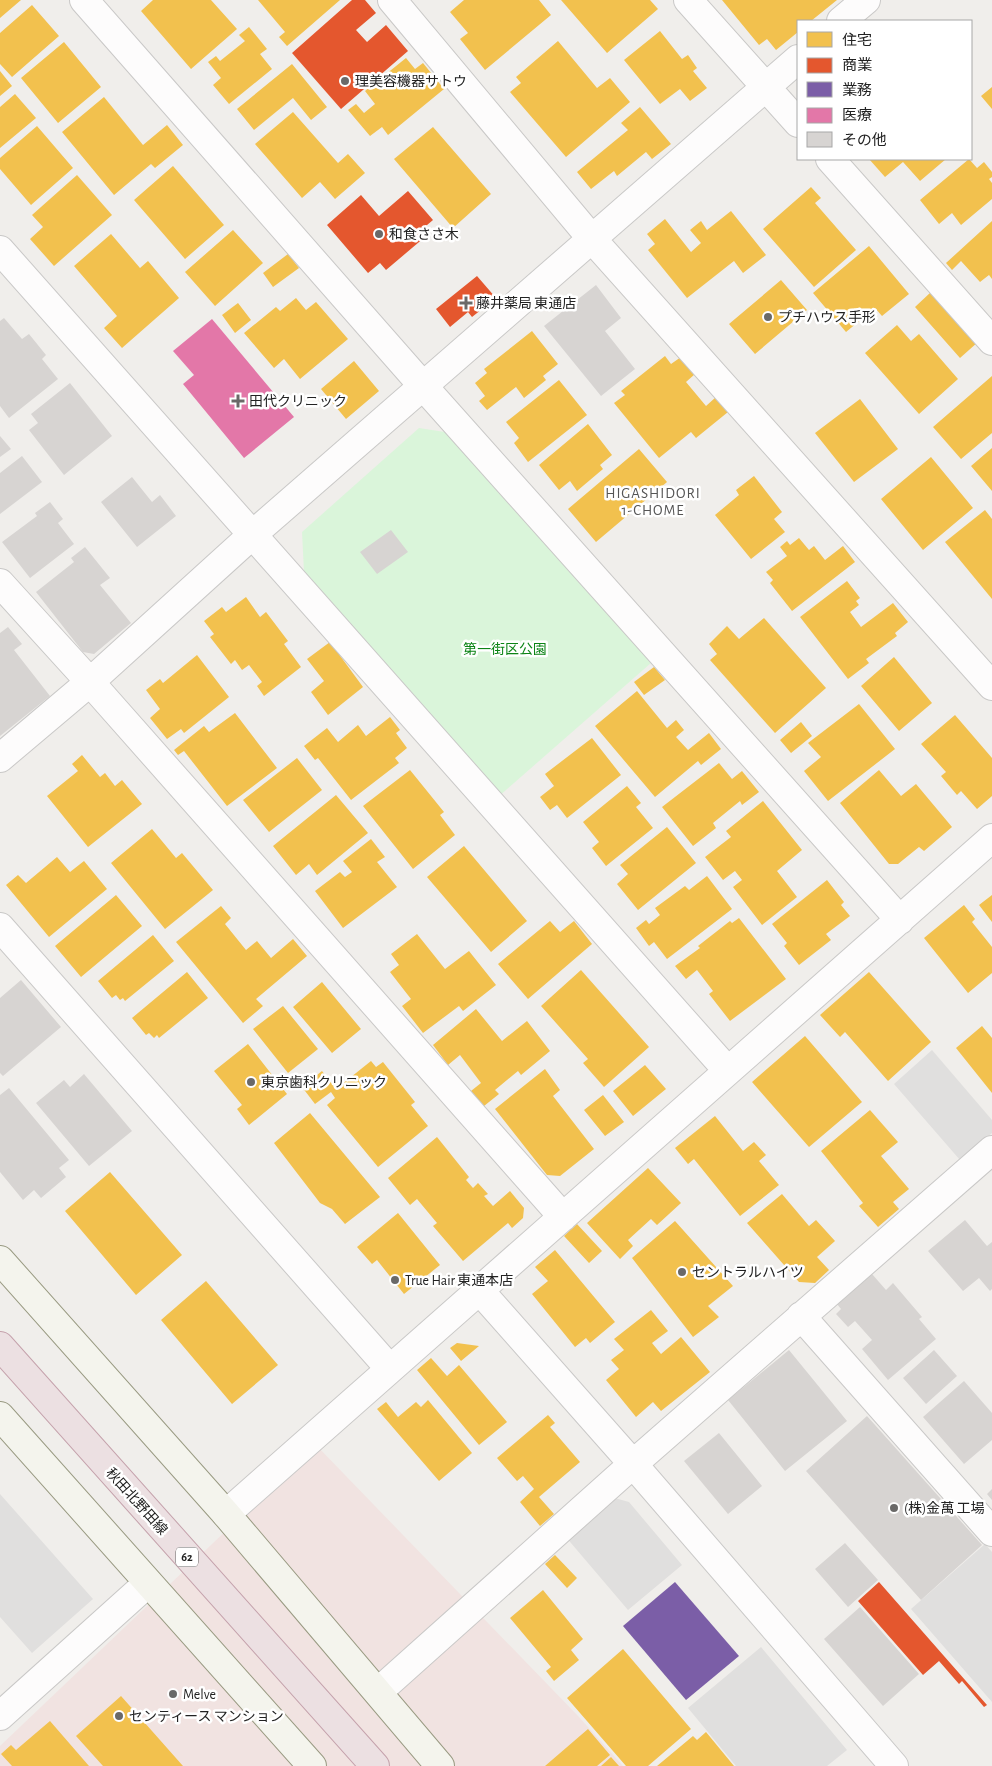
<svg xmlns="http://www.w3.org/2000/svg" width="992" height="1766" font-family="'Alegreya Sans','Noto Sans JP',sans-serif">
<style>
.commercial{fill:#f1e3e1}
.park{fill:#daf5da}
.parking{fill:#e0dfde}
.homes{fill:#f2c14e}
.shops{fill:#e4572e}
.offices{fill:#7b5ea7}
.health{fill:#e377a8}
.building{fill:#d7d4d2}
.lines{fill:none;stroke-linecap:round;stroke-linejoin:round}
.street-casing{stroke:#c9c8c7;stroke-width:30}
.secondary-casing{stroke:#999a82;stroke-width:30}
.highway-casing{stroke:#c5a2ac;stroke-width:30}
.street{stroke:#fdfcfc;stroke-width:28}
.secondary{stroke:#f4f4ed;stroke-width:28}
.highway{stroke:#ece0e2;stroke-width:28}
.poi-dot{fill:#6a6968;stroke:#fff;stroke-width:2}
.labels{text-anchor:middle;stroke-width:5;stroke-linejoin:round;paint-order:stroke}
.shield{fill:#fff;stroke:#646464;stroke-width:1}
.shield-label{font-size:12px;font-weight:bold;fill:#222}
.poi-label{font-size:14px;fill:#222;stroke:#fff;text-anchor:start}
.park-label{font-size:14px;fill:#0c8416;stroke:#fff}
.street-label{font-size:14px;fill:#222;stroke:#fff}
.neighbourhood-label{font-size:15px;letter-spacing:1px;fill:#555;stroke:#fff}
</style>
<rect width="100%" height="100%" fill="#f0eeeb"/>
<path class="commercial" d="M316,1445L579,1717L623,1766H0V1746Z"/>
<path class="park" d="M419,428L451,433L651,663L498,797L304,572L302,532Z"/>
<path class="parking" d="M932,1050L992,1120V1133L960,1160L894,1084Z
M0,1494L93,1599L32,1653L0,1617Z
M611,1497L629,1502L682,1565L628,1610L565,1536Z
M985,1544L992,1552V1702L911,1609Z
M761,1647L847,1750L827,1766H736L688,1708Z"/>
<path class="homes" d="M0,0H21L0,18Z
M153,0H211L237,29L191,69L141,11Z
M258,0H340L287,46L279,37L285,32Z
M464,0H539L551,15L485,70L460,39L468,33L450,12Z
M561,0H650L658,9L607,53Z
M722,0H837L811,21H798V32L776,50L767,39L759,45Z
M32,5L59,36L12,77L0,64V33Z
M249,27L267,49L260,54L272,69L229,104L213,85L221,78L208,62L216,56L220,61L245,41L239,35Z
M660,31L682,59L688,55L697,68L693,71L707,88L690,101L680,89L660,104L624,60Z
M558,41L597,88L610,78L630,102L566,157L510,92L521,83L516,77Z
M64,42L101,87L58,123L21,78Z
M406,58L415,69L423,63L444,89L388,135L382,127L370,136L348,110L356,104L364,113L375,104L365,91Z
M292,64L327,107L311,120L293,98L254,130L237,109Z
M0,71L12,86L0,96Z
M992,87V109L981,96Z
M15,94L36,118L0,148V107Z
M104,97L143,145L167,125L183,145L155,168L151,164L114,195L62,132Z
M640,107L671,144L652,159L646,152L617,176L614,171L591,189L577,172L628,130L621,123Z
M293,112L338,163L348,154L365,173L335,199L320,182L302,198L255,144Z
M37,126L73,168L31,205L0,169V158Z
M433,127L491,194L453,228L394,159Z
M869,159H946L920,181L903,162L885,177Z
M969,159L977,168L984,162L992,172V177L989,179L992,183V199L961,225L952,213L939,224L920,200Z
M173,166L224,225L185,259L134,200Z
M77,175L112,215L54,266L30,239L43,227L32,215Z
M811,187L821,198L815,203L856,250L814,287L763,229Z
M731,211L766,255L743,273L734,261L687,298L648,250L655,244L647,234L665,219L691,252L701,243L690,230L701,221L707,230Z
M992,221V279L989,275L980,282L961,261L952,270L946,263Z
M233,230L263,263L215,306L185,272Z
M111,234L140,268L148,261L179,298L122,348L104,328L117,316L74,266Z
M869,246L909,294L882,316L875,308L846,332L813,293Z
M288,254L299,268L273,287L263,273Z
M781,280L807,310L755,354L729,324Z
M931,292L978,342L960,358L915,307Z
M296,298L306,310L316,302L348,339L300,379L284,359L274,368L244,333L276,307L280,311Z
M238,303L251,320L235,333L222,315Z
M897,325L911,341L919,334L958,379L919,414L865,353Z
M532,331L558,364L543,376L546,380L524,398L516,387L487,410L479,401L485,396L475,383L487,373L484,369Z
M665,356L671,364L681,357L695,374L686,382L706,406L716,397L728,412L696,438L691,432L659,458L614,403L625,395L621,391Z
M354,361L379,391L346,419L321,389Z
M992,376V433L961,459L933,427Z
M559,380L587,415L528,462L514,443L519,438L506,422Z
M860,399L898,449L854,482L815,433Z
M588,424L612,455L600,465L603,469L577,491L570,481L559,490L539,465Z
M992,448V491L971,466Z
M639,449L667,482L596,542L568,509Z
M931,457L973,508L923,550L881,499Z
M754,476L782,512L774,519L785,532L751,559L715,515L739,495L736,490Z
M985,510L992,519V599L945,542Z
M799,538L809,550L814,546L825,560L843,546L855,562L792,611L770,583L773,580L766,572L787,556L780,547L787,541L790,545Z
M847,581L860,598L856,601L859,605L850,612L861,627L893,603L908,622L895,633L897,636L866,659L869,663L848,679L800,617Z
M246,597L260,617L266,612L288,641L284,644L301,667L264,696L257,686L262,682L249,665L242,670L235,660L231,664L210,637L214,634L204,621L222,607L226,612Z
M764,618L826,688L775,733L710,660L717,654L709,644L727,626L739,639Z
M330,642L363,687L328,715L311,692L324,681L307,659Z
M197,655L229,697L184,733L181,729L167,739L150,718L160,709L146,690L160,679L163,683Z
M894,657L932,703L899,731L861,686Z
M654,667L665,680L644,695L634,682Z
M637,691L667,728L676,720L684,730L676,737L688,750L709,733L721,749L701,765L698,761L655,797L595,726Z
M859,704L895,749L828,801L804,771L821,757L808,743Z
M235,713L277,768L227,806L184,751L178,755L174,750L204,726L209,732Z
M955,715L992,758V796L977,809L961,791L957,795L941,776L946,772L921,744Z
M390,717L400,730L396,733L407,748L395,758L399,763L351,800L318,758L315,760L304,746L327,728L338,742L358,725L366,736Z
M801,722L812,736L791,753L780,740Z
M592,738L621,775L567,818L557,805L550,810L540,797L554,786L545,774Z
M82,755L100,777L105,773L115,786L122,780L142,804L88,847L47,796L78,771L72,764Z
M297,758L322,790L269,832L243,800Z
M719,763L732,779L742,771L759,792L742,805L740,801L713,823L716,828L693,846L662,807Z
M410,770L444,812L440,815L455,835L413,869L363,806Z
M879,770L901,796L916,784L952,827L924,851L919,847L898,864H889L840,803Z
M627,786L641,803L636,807L653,828L606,866L592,848L599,842L583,822Z
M336,795L368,833L317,875L309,864L296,875L273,846Z
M763,801L802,850L777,871L797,897L762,925L733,887L742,880L735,871L723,880L705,857L731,837L726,831Z
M667,827L696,863L638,910L617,884L628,874L620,865Z
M152,829L176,858L182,853L213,890L165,929L111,863Z
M371,839L385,857L377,862L397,887L343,928L315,891L340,872L345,877L352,872L343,861Z
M464,846L527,921L491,952L427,877Z
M57,857L70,872L84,861L107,889L49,937L6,885L18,875L26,883Z
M707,876L732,909L667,959L654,942L649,946L636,928L646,920L649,924L660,915L655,908L685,886L689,890Z
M827,880L844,902L841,905L850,916L826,934L831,940L799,965L784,946L787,943L772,924Z
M116,895L142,926L81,977L55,946Z
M992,895V922L979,905Z
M964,905L975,919L972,922L992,947V973L968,993L924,938Z
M221,906L231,918L225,924L246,950L257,941L271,958L293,939L307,956L256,999L263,1006L243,1023L176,942Z
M739,918L786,979L730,1021L709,994L713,991L697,970L686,979L675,966L700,948L698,946L730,921L732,923Z
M550,921L560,932L574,921L592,944L528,999L498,964Z
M417,934L445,969L469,951L496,985L463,1011L459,1006L423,1033L402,1006L411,999L390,972L399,965L391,954Z
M153,935L174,961L125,1001L123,998L120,1000L116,995L112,998L98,981Z
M581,970L649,1047L604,1087L583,1063L588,1059L541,1006Z
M187,972L208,998L159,1038L157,1035L154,1038L149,1033L146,1035L132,1018Z
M869,972L931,1042L888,1081L845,1032L840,1037L820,1015Z
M322,982L361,1029L332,1053L293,1007Z
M283,1006L318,1049L288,1073L253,1029Z
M476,1009L502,1041L527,1021L550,1051L521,1075L518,1071L495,1090L499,1094L484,1106L471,1091L481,1083L460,1055L448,1065L433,1045Z
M982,1026L992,1038V1093L956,1048Z
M805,1036L862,1102L809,1147L752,1082Z
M248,1044L287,1094L249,1125L237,1109L242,1105L214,1071Z
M371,1061L376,1067L383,1062L415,1102L411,1105L428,1126L378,1167L327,1105L335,1098L331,1092L315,1104L302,1087L322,1071L336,1089Z
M645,1065L666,1089L633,1116L613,1091Z
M545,1069L560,1090L553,1096L594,1149L560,1176L547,1175L495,1109Z
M603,1095L624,1122L605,1136L584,1110Z
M870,1110L898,1142L881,1156L909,1189L893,1202L899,1209L878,1227L859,1206L863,1203L821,1151Z
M310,1113L380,1197L345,1224L332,1209L320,1203L274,1143Z
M715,1116L743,1151L754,1142L766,1155L759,1161L779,1185L740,1216L694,1159L688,1164L675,1148Z
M437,1137L469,1177L466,1180L473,1188L478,1183L488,1194L484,1196L493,1206L510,1191L524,1208L523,1218L512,1228L508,1223L463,1261L433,1226L437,1223L417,1199L410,1205L388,1178Z
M648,1168L681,1203L657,1225L651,1219L628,1240L633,1246L620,1259L587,1223Z
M110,1172L182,1255L136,1295L65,1211Z
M782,1194L809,1226L816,1220L835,1241L817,1257L829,1270L815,1283L799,1282L747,1223Z
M398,1213L440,1265L404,1294L377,1260L372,1264L357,1247Z
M675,1221L733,1286L708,1306L719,1317L693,1337L632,1258Z
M577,1224L602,1251L589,1263L564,1236Z
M555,1250L615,1322L590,1343L586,1338L575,1347L532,1294L548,1281L535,1267Z
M206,1281L278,1365L232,1404L161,1320Z
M651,1310L668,1331L652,1343L661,1354L681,1337L710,1372L661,1411L653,1402L636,1417L606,1380L619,1369L611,1360L624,1350L614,1339Z
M457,1343L479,1346L461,1361L450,1348Z
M431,1358L447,1376L459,1365L507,1422L479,1445L417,1370Z
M428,1400L472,1453L439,1481L377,1409L386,1402L398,1417L416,1402L421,1407Z
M548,1415L555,1423L550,1427L580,1462L539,1497L554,1514L540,1526L520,1502L534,1489L523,1476L517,1481L497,1458Z
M555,1555L577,1578L567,1588L545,1564Z
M543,1590L583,1639L571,1650L579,1660L554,1681L546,1671L551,1667L510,1618Z
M623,1649L691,1729L648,1766H626L567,1698Z
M121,1696L183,1766H103L76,1736Z
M50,1721L89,1766H12L1,1754L11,1745L16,1750Z
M588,1729L610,1755L597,1766H545Z
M706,1732L734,1766H657L693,1736L697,1740Z
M611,1757L619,1766H601Z"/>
<path class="shops" d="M352,0H365L376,13L356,30L367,42L386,25L408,51L341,109L292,53Z
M408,191L433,220L420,231L425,237L386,270L380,263L368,273L327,225L361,195L379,216Z
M477,276L496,298L472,317L468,312L450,327L436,309Z
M879,1582L987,1705L984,1707L962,1681L959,1684L939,1661L923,1675L858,1601Z"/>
<path class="offices" d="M675,1582L739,1656L686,1700L623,1626Z"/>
<path class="health" d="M212,319L294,417L244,458L183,384L194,375L173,351Z"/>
<path class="building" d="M596,285L621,318L605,331L635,369L601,396L544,326Z
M4,318L22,339L29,334L46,355L42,359L58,379L9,418L0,406V321Z
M70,383L112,436L64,475L29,430L38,423L31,414Z
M0,436L11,449L0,457Z
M22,456L42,482L0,514V473Z
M132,477L152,502L160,495L176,516L137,547L101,502Z
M50,502L63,519L58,523L74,544L30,578L2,542L37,516L35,513Z
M391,530L408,552L377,574L360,552Z
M85,547L110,578L100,585L131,623L94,654L83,652L36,592L74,562L71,558Z
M8,627L22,644L14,650L50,696L0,736V633Z
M21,980L61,1027L3,1076L0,1073V998Z
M84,1074L132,1131L89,1166L36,1103L64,1080L70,1087Z
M9,1088L69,1160L59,1168L66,1177L41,1198L34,1190L23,1200L0,1172V1095Z
M965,1220L987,1246L992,1242V1289L990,1291L979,1278L963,1291L928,1251Z
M872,1274L886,1290L893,1283L922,1317L919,1319L936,1339L888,1380L862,1349L872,1340L855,1321L848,1327L836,1314L841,1309L837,1304Z
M789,1350L847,1421L785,1471L728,1400Z
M934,1350L957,1376L926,1404L903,1378Z
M964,1381L992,1413V1440L964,1464L923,1417Z
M867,1416L982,1545L921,1600L806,1471Z
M719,1433L762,1486L728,1514L684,1461Z
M992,1489V1500L987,1494Z
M845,1543L878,1580L848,1607L815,1569Z
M860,1607L919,1674L883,1706L824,1639Z"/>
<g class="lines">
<defs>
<path id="street" d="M84,0L423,386L900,920
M392,0L592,239L992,686
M688,0L798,123
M841,21L866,0
M830,159L992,341
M0,250L728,1071
M0,583L90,682L563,1217
M0,758L90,682L252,535L798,59
M0,927L390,1369
M480,1291L633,1464L894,1766
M801,1316L992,1532
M226,1514L992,838
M378,1692L633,1464L992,1150
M0,1716L148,1583"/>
<path id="secondary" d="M0,1260L226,1514L440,1766
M0,1416L312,1766"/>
<path id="highway" d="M0,1346L375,1766"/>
</defs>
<use href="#street" class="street-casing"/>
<use href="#secondary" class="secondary-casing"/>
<use href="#highway" class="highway-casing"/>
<use href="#street" class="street"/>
<use href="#secondary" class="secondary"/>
<use href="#highway" class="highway"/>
</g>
<g class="poi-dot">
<circle cx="345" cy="81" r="5"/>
<circle cx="379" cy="234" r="5"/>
<path d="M463.5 295.5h5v5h5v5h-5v5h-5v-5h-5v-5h5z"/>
<circle cx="768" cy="317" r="5"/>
<path d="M235.5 393.5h5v5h5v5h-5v5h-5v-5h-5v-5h5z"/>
<circle cx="251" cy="1082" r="5"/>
<circle cx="682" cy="1272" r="5"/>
<circle cx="395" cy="1280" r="5"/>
<circle cx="894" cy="1508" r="5"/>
<circle cx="173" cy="1694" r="5"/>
<circle cx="119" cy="1716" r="5"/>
</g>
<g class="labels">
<rect class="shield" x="176" y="1547.5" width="22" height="19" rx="4"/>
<g class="shield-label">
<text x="187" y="1561">62</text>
</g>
<g class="poi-label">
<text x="355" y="86">理美容機器サトウ</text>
<text x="389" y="239">和食ささ木</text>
<text x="476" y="308">藤井薬局 東通店</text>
<text x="778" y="322">プチハウス手形</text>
<text x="249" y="406">田代クリニック</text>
<text x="261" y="1087">東京歯科クリニック</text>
<text x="692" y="1277">セントラルハイツ</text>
<text x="405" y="1285">True Hair 東通本店</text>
<text x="904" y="1513">(株)金萬 工場</text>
<text x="183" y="1699">Melve</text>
<text x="129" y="1721">センティース マンション</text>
</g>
<g class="park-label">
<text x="505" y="654">第一街区公園</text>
</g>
<g class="street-label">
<text transform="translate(137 1501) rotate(48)" y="5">秋田北野田線</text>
</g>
<g class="neighbourhood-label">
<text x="653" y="498">HIGASHIDORI<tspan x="653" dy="17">1-CHOME</tspan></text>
</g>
</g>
<rect x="797" y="20" width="175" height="140" fill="#ffffff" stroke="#a7a7a7"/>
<rect x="807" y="32" width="25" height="15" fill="#f2c14e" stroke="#a7a7a7"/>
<text x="842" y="45" font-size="15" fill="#222222">住宅</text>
<rect x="807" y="58" width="25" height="15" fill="#e4572e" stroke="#a7a7a7"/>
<text x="842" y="70" font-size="15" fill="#222222">商業</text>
<rect x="807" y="82" width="25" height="15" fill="#7b5ea7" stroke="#a7a7a7"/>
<text x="842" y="95" font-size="15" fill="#222222">業務</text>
<rect x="807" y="108" width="25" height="15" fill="#e377a8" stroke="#a7a7a7"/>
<text x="842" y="120" font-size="15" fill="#222222">医療</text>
<rect x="807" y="132" width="25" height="15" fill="#d7d4d2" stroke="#a7a7a7"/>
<text x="842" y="145" font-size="15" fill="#222222">その他</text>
</svg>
